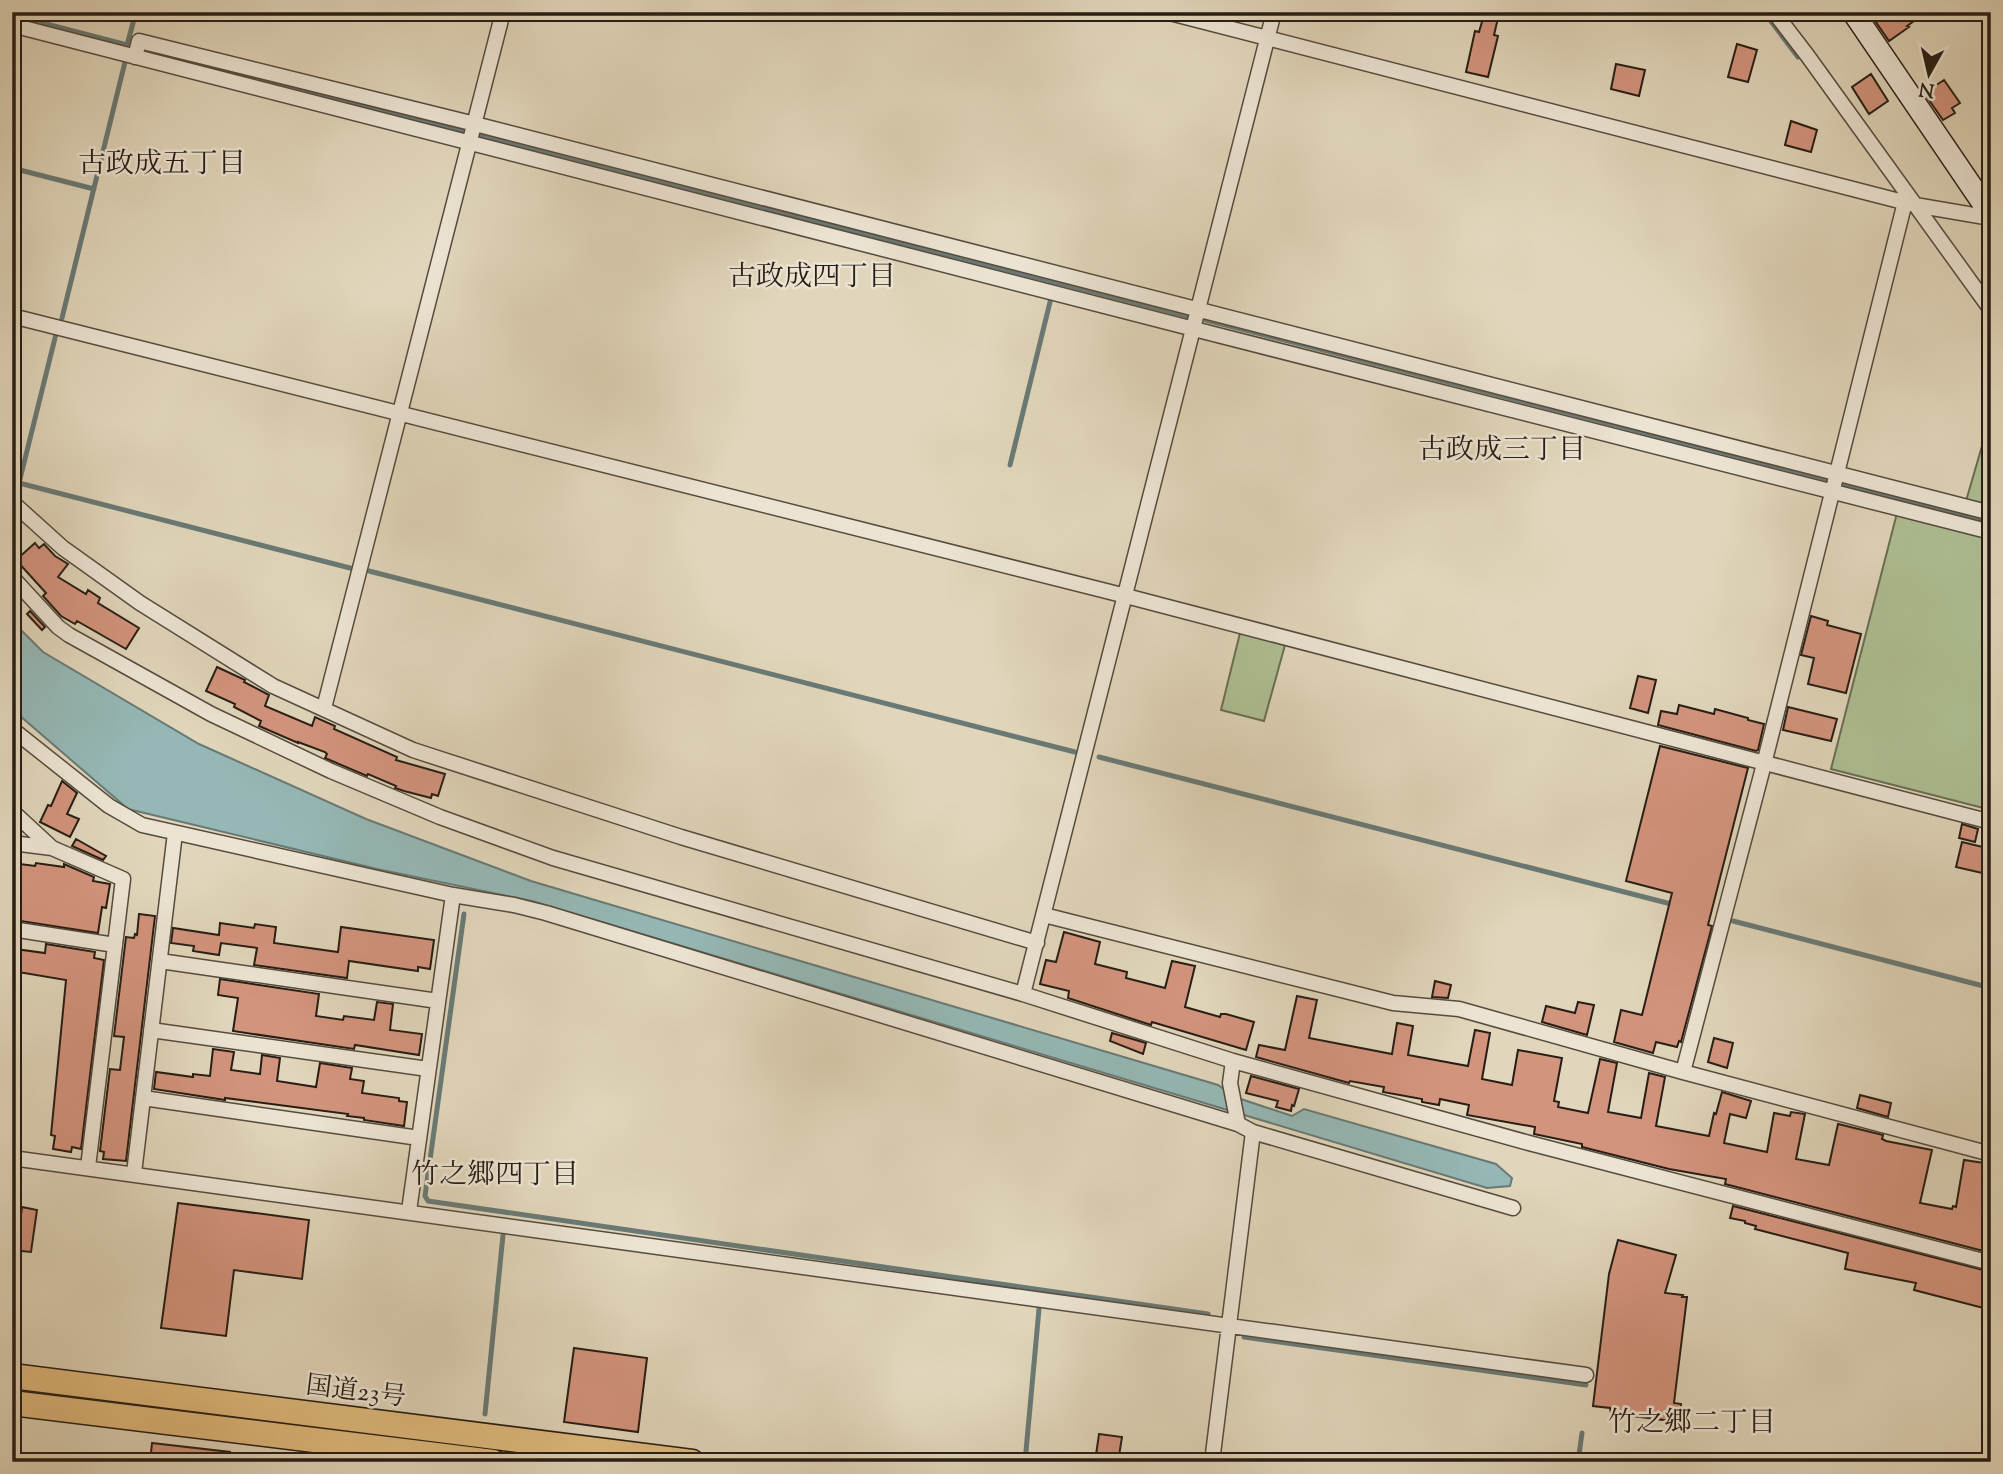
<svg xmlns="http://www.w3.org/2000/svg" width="2003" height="1474" font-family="'Sorts Mill Goudy','Noto Serif JP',serif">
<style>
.green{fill:#aebf94;stroke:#6a6e54;stroke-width:2}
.water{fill:#95b8b6;stroke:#697a76;stroke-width:2}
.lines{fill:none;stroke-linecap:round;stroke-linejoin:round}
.stream{stroke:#697a76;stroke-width:5}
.building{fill:#d3947d;stroke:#261d15;stroke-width:2}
.minor-casing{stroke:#554b3e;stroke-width:17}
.secondary-casing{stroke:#261d15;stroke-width:24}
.trunk-casing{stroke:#261d15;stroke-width:27}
.minor{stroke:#ece4d3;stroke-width:14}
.secondary{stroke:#ece4d3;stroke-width:21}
.trunk{stroke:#e0bb7e;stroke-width:24}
.labels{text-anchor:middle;stroke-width:5;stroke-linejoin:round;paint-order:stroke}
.street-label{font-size:26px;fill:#261d15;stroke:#ece4d3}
.neighbourhood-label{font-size:28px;fill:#261d15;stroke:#ece4d3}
</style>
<rect width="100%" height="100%" fill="#e1d6bb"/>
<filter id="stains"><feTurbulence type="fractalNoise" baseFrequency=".00286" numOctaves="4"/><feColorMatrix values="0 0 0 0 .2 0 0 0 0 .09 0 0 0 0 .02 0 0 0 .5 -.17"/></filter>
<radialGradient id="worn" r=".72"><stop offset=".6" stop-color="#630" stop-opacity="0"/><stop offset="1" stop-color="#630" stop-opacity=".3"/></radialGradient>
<path class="green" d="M1991,415V507L1966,501Z
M1897,513L1991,536V810L1831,769Z
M1240,633L1285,645L1264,721L1221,710Z"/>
<path class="water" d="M12,621L43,652L199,744L366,819L531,881L1218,1085L1235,1097L1292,1116L1304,1109L1496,1164L1512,1178L1510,1186L1487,1188L532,901L377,869L128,809L12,709Z"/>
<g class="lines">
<path class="stream" d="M1764,12L1798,57
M1979,12L1991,27
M12,15L127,45L136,12
M151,53L464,132
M479,135L1188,316
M12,168L94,189
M62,318L125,62
M1206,320L1826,479
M56,334L19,483L354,569
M1010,465L1051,298
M1845,484L1991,522
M369,571L1075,752
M1099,757L1675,905
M464,914L425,1196L428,1201L1208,1314
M1733,921L1991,988
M1244,1337L1586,1385
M485,1414L503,1235
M1025,1462L1039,1309
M1578,1462L1582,1433"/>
</g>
<path class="building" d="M1869,12H1908L1914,21L1907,26L1909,27L1889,41Z
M1484,15L1498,18L1494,35L1498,36L1488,77L1466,72L1475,31L1479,32Z
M1737,44L1757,50L1748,82L1728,77Z
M1616,64L1645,70L1639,96L1611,89Z
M1871,74L1888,101L1869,114L1852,87Z
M1944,80L1960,103L1952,108L1955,113L1943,120L1924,93Z
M1791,121L1817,130L1811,152L1785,145Z
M35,543L39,548L44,544L55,556L68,564L58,577L86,594L88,590L100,598L98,603L139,628L126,649L77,621L75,624L61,616L43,596L46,593L16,560Z
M30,611L45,627L42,630L27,614Z
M1811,616L1828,621L1827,625L1861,634L1846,693L1808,684L1814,658L1801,655Z
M217,667L245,680L244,682L269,695L265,706L312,726L315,717L335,726L334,729L397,757L396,760L445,774L438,796L432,794L431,798L404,791L395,788L396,786L368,774L367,776L325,758L327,754L325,752L298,742V743L259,726L261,721L234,707L235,704L206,691Z
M1638,676L1656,680L1648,713L1630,708Z
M1679,705L1714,714L1715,709L1748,718V720L1764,724L1758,750L1756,751L1658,725L1661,711L1677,714Z
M1788,707L1837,719L1831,741L1783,730Z
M1660,746L1748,768L1708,925L1712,926L1681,1042L1679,1041L1677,1047L1656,1042L1653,1053L1614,1042L1621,1010L1642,1015L1672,893L1626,881Z
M62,781L77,793L67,814L79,819L70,837L40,822L48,805L51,806Z
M1962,824L1978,829L1975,842L1959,838Z
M76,839L106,856L103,860L72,846Z
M1962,842L1991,849V875L1956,867Z
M12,863L35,866L36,863L64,867V864L94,877L93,881L110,884L106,908L102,907L98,933L14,920L15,911H12Z
M139,914L155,916L126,1161L103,1159L104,1152L100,1151L110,1069L120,1070L124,1037L114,1036L126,937L134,938L135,934L137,935Z
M220,923L254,928L255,924L276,927L274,943L338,952L341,927L434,940L430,969L418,967V971L349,961L347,978L254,965L257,948L221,943L219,955L193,951L194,946L171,943L173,928L219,935Z
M1064,932L1100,942L1095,964L1127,972L1126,978L1165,988L1172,961L1195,966L1185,1007L1220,1017L1221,1014H1226L1254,1022L1246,1050L1152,1022L1151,1025L1068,998L1069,991L1040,984L1046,960L1056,962Z
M46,944L95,952L94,958L104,960L81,1149L72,1147L71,1152L53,1149L55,1136L51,1135L66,980L12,971V951L15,952V949L45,953Z
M220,979L319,994L316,1016L343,1020L344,1016L374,1020L377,1002L393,1004L390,1030L422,1034L419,1055L355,1045L354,1049L233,1031L238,998L218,995Z
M1435,981L1451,985L1448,998L1432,997Z
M1297,996L1317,1000L1309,1038L1392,1054L1397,1023L1413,1026L1408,1055L1468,1066L1475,1030L1490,1033L1482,1079L1512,1085L1518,1050L1562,1058L1554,1101L1559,1102L1558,1107L1588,1113L1600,1059L1617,1063L1608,1112L1641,1118L1649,1073L1665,1077L1656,1126L1709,1136L1714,1113L1716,1114L1722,1092L1751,1101L1746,1118L1730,1114L1724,1143L1767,1152L1774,1113L1790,1116L1791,1112L1805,1114L1796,1159L1829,1165L1838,1124L1883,1135L1882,1139L1886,1141L1932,1150L1920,1203L1952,1209L1953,1206L1956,1207L1964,1160L1991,1164V1253L1725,1184L1726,1179L1669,1169L1582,1147V1144L1534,1134L1535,1127L1467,1115L1469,1105L1440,1099L1439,1105L1422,1102V1099L1383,1092L1384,1087L1350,1081L1349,1083L1256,1057L1259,1045L1285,1050Z
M1578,1002L1594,1005L1587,1035L1542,1022L1546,1006L1575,1013Z
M1112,1033L1146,1043L1143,1054L1110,1041Z
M1714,1038L1733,1043L1727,1068L1708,1062Z
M213,1049L234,1052L231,1070L260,1074L262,1055L280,1058L277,1081L316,1087L320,1063L352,1068L350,1079L364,1081L362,1093L399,1098V1101L407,1102L404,1126L364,1120V1118L347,1116L348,1114L225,1098V1100L154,1089L156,1072L193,1077V1074L210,1076Z
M1251,1076L1299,1089L1294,1106L1292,1105L1291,1111L1276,1107L1278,1101L1246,1093Z
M1860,1095L1891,1103L1888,1117L1857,1108Z
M178,1203L309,1220L302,1279L234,1270L226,1336L161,1328Z
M1733,1206L1991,1272V1310L1914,1290L1916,1283L1845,1269L1848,1253L1755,1229L1756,1226L1745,1223V1221L1730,1218Z
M22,1207L37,1210L31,1252L12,1250V1228L19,1229Z
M1618,1240L1676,1255L1665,1293L1683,1295L1682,1297H1687L1674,1403L1681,1404L1679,1422L1611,1413L1610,1408L1593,1406L1609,1274Z
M574,1348L647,1358L638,1432L564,1422Z
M1099,1434L1122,1437L1118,1462H1095Z
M152,1443L230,1452L229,1462H150Z"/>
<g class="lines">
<defs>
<path id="minor" d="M1166,12L1915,205L1991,218
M1774,12L1807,55L1991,310
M12,25L1194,329L1991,532
M135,57L139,41L475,124L1991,513
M12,316L1126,596L1991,822
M12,502L63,548L140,603L273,686L413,750L681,837L1037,943
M12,577L58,627L69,635L211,714L331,771L440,817L553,858L1023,994L1233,1061L1529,1143L1991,1263
M324,708L503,12
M12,729L109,806L142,825L453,895L514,905L546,913L1238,1124
M12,811L52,848L123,879L115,945
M12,843L52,848
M1044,915L1393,1003L1459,1009L1683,1072L1991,1154
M12,929L115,945L88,1167
M160,961L438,1001
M1023,994L1274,12
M151,1030L428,1069
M1683,1072L1764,764L1905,202
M143,1098L419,1138
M1253,1132L1513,1208
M12,1158L1586,1375
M134,1173L175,833
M409,1211L453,895
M1212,1462L1253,1132L1238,1124L1230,1083L1233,1061"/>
<path id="secondary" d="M1853,12L1991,215"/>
<path id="trunk" d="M12,1376L692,1462
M12,1403L493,1462"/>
</defs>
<use href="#minor" class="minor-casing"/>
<use href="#secondary" class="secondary-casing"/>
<use href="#trunk" class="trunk-casing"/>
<use href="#minor" class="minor"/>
<use href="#secondary" class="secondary"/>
<use href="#trunk" class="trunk"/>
</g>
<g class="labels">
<g class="street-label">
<text transform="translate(356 1390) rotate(7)" y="9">国道23号</text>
</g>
<g class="neighbourhood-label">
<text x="162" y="172">古政成五丁目</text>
<text x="812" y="285">古政成四丁目</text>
<text x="1502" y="458">古政成三丁目</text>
<text x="495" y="1183">竹之郷四丁目</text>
<text x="1692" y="1431">竹之郷二丁目</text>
</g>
</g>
<rect width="2003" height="1474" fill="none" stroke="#e1d6bb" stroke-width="42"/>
<rect x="14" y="14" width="1975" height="1446" fill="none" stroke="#261d15" stroke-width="3.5"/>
<rect x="21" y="21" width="1961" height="1432" fill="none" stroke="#261d15" stroke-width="2"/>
<g transform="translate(1929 74) rotate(188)" stroke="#ece4d3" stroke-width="5" paint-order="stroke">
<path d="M0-5L12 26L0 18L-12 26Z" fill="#261d15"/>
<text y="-10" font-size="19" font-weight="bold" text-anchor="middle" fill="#261d15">N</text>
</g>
<rect width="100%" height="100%" filter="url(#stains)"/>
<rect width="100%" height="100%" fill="url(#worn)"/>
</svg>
